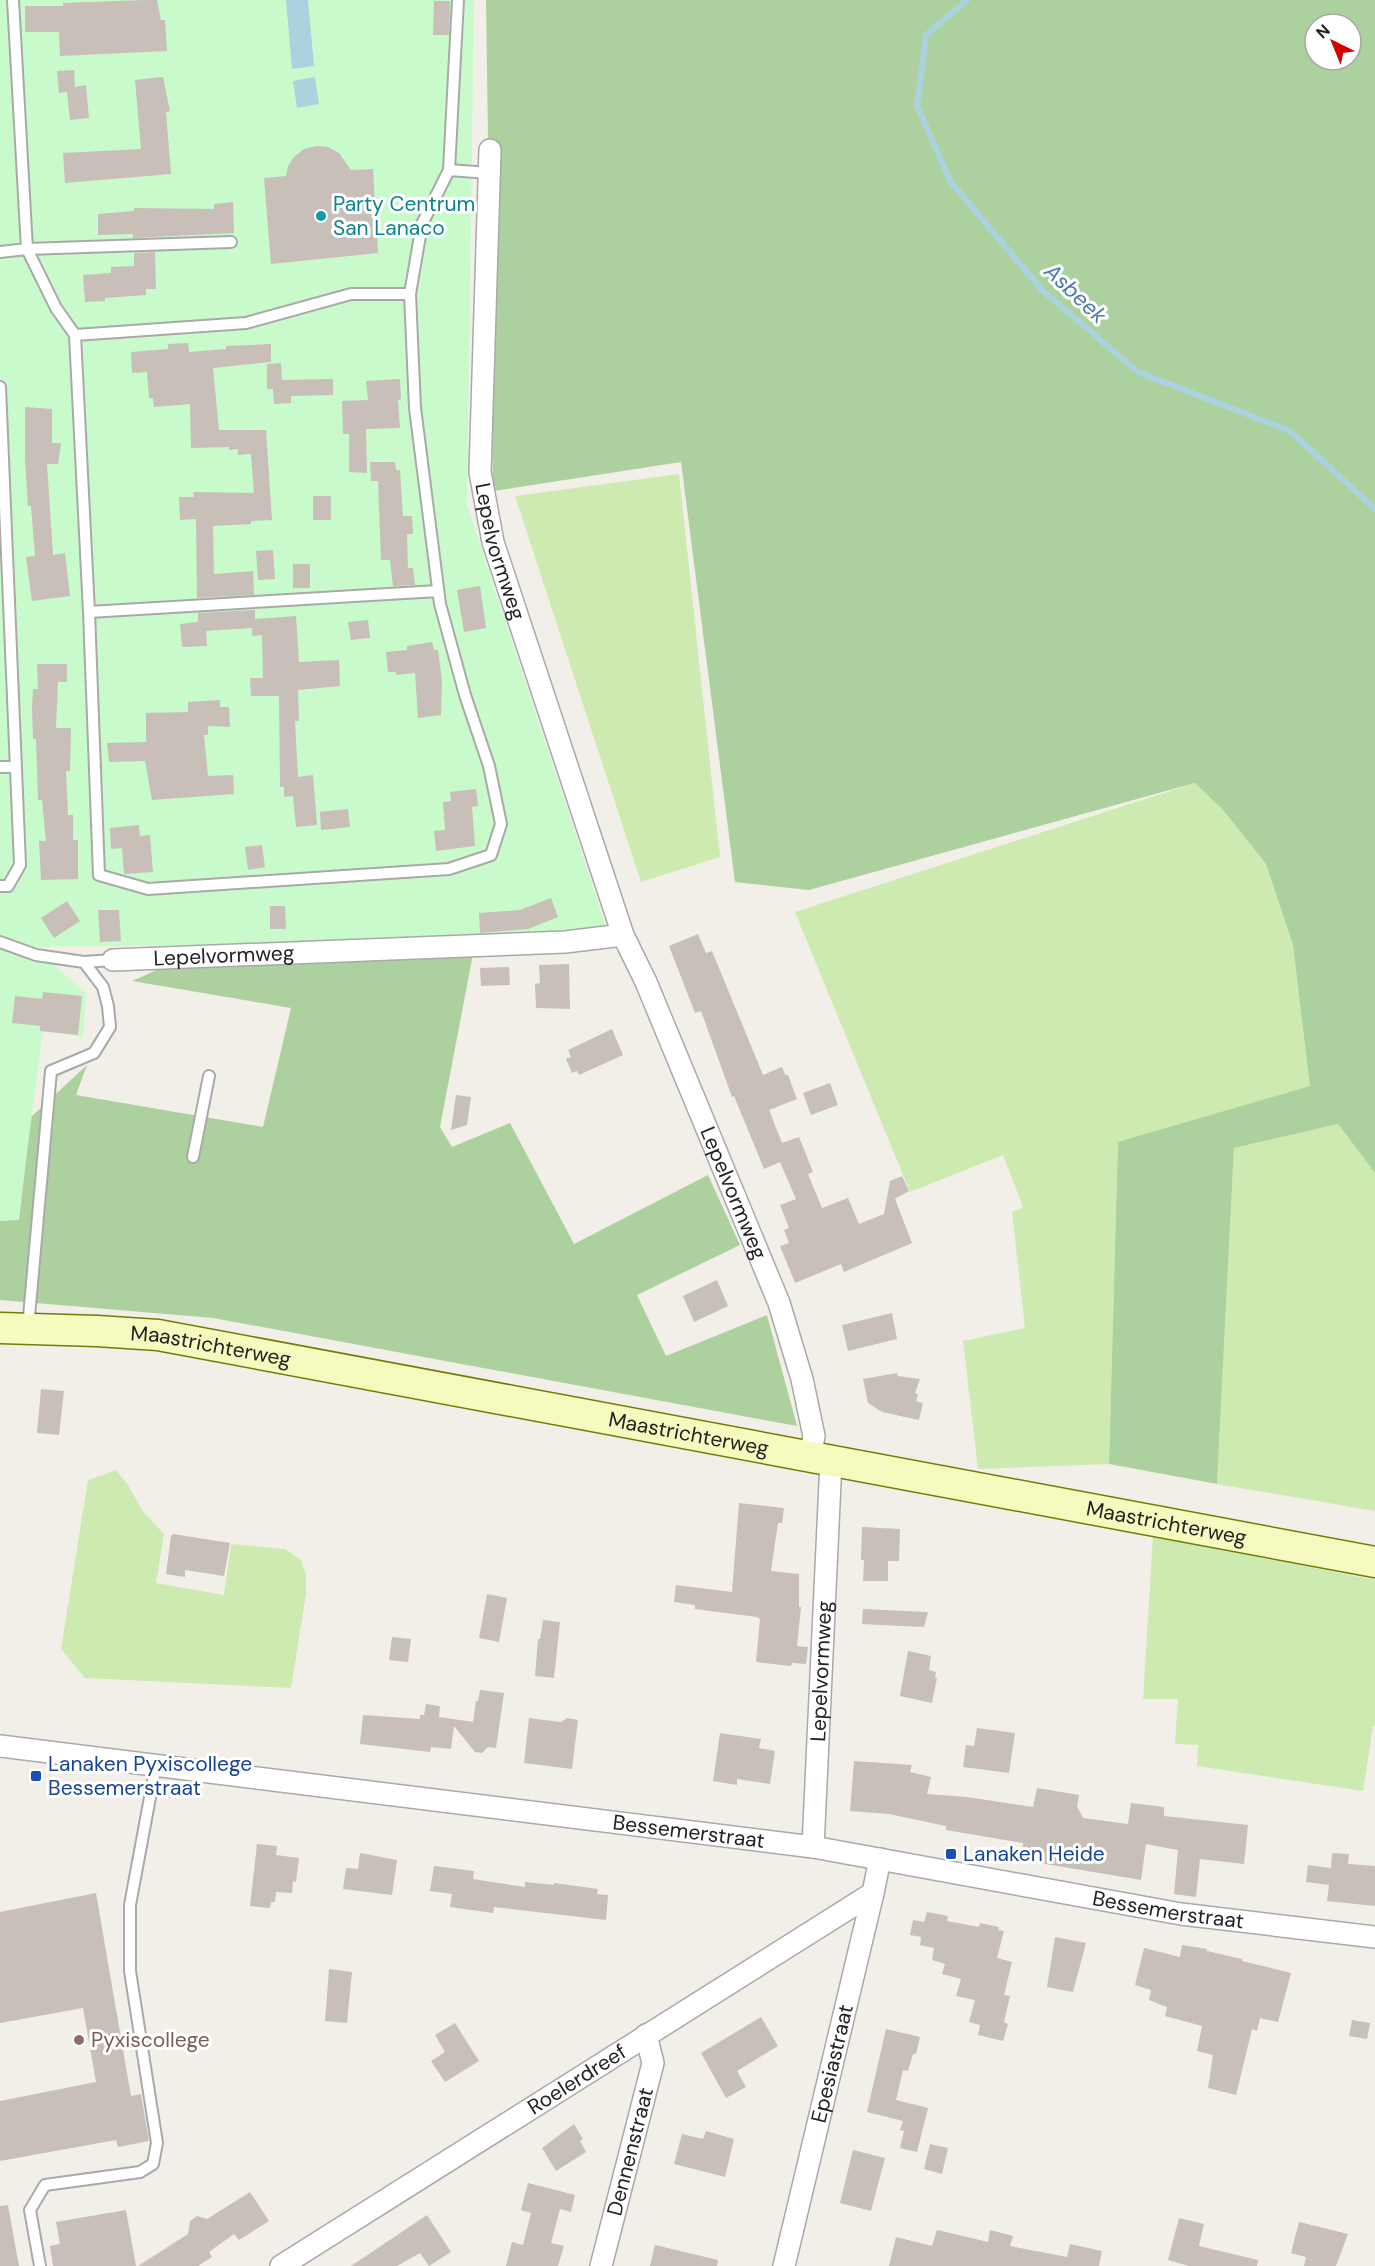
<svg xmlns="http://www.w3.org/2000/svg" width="1375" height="2266" font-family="'DM Sans',sans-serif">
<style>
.grass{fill:#cdebb0}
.forest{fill:#add19e;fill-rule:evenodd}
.park{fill:#c8facc}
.water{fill:#aad3df}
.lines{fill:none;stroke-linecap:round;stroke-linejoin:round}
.stream{stroke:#aad3df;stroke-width:6}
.building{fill:#c7bfb8}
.service-casing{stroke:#a9a9a9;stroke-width:14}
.minor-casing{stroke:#a9a9a9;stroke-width:24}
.secondary-casing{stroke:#707d05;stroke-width:33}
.service{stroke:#fff;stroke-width:10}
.minor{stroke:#fff;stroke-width:21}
.secondary{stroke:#f7fabf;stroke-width:30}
.culture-dot{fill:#0f9aa8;stroke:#fff;stroke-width:2}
.transit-dot{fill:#1a4fb4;stroke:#fff;stroke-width:2}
.education-dot{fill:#8d6e63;stroke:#fff;stroke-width:2}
.labels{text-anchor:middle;stroke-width:6;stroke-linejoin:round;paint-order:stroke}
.culture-label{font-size:21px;fill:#0d838f;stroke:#fff;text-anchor:start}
.street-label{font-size:21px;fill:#222;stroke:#fff}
.transit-label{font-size:21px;fill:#164399;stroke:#fff;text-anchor:start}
.education-label{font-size:21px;fill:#785e54;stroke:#fff;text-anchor:start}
.water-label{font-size:22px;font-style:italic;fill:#4a7aab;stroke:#fff}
</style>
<rect width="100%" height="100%" fill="#f2efe9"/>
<path class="grass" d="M679,474L720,857L641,882L515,496Z
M1195,783L1223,810L1266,864L1293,945L1311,1086L1118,1143L1109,1464L978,1469L963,1341L1025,1328L1012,1212L1023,1207L1003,1155L910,1192L795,912Z
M1338,1124L1375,1173V1511L1217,1484L1234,1148Z
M116,1470L128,1485L142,1510L164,1534L156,1583L224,1595L231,1544L285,1549L301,1560L306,1574V1594L291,1688L85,1678L61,1649L88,1480Z
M1153,1536L1375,1580V1726H1373L1363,1791L1197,1766L1198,1745L1175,1744L1178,1699H1143Z"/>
<path class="forest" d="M486,0H1375V1173L1338,1124L1234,1148L1217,1484L1109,1464L1118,1142L1310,1086L1293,945L1266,864L1223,810L1195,783L809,890L735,882L681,462L493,491ZM1315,24H1351V60H1315Z
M473,954L440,1127L452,1147L510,1123L574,1244L708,1175L740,1245L637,1295L666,1356L767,1315L797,1426L213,1318L0,1300V1221L19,1219L31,1117L87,1065L76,1095L263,1127L291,1008L132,981L161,968Z"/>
<path class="park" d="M0,0H474L467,505L606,927L559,933L362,943L33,947L86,993L83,1037L43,1031L18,1220L0,1221Z"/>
<path class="water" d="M286,0H308L314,66L292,69Z
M315,77L319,104L297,108L293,81Z"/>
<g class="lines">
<path class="stream" d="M967,0L926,35L917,106L951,182L1042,290L1138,372L1290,431L1375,509"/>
</g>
<path class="building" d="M144,0H157L161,20H165L167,51L60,56L59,32H25V6H63V3Z
M434,1H450L449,35H433Z
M74,70L75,87L86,85L89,118L70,120L67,92L59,93L57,71Z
M163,77L170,111L166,112L171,174L65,183L63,153L141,149L135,80Z
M317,146L328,147L339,153L351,170L373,169L378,253L271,264L264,178L286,176L288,166L294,157L304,149Z
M233,202L234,233L133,238V234L98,235V214L134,211V208L214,209V204Z
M155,252L156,289H146V295L105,298V301L85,302L83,275L111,273V267L134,266V253Z
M188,343L189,352L226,349V346L271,344V362L213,368L219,430H266L272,520L251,521V524L213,526L214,574L253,571L254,595L197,598L196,519L180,520L179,497H194L193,492L254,493L251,454L238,455V449L229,450V447L191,448L190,404L154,407L153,398H149L147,372L132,373L131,352L168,349V344Z
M281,363L282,380L333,379V395L291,396V403L274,404L273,389H267V364Z
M400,379L401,399L398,400L400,428L366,429L367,473L349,472V434H343L342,401L368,400L366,381Z
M25,407L52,409V443H61L58,464H47L53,555L65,553L70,596L32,601L26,557L35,556L31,506H28L25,458Z
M370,462H395L396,470H400L403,516H412L413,534H407L408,568H413L415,585L393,586L390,560H381L378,481H371Z
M313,496H331V520H313Z
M273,550L275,579L258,580L256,551Z
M293,564H310V588H293Z
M480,586L486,628L464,632L457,590Z
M255,610V619L296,616L299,662L339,660L340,686L298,690L299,721H295L298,777L313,775L317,825L296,827L293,796L284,797V787H280L279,696H251L250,678H263L262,635L252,636V628L206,631L207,646L182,647L180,624L198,622V613Z
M368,620L370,638L351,640L348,622Z
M432,642L434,650H438L442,681L441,715L418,718L415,673L396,675V672H388L386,652L407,650V646Z
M37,664H67V682H58L56,728H71L70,771H66L68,815H73V840H78V879L41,880L39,841H46L42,800H38L36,739H33L32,707L33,689H38Z
M220,700V707H229L230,727L208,726V735H204L208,776L233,775L234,794L152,800L145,761L109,762L107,743L146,742V713L188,712V702Z
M476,789L478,806L472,807L475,846L436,851L434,831L445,830L443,802L451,801L450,792Z
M348,809L350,827L321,830L320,812Z
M139,825L140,836L150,835L153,872L124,874L122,848L111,849L110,828Z
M262,845L265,867L248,870L245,847Z
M551,898L558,917L528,929L480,933L479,913L520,910Z
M67,901L80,921L54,938L41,918Z
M270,906H285L286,929H270Z
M98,910H119L121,941L100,942Z
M698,934L706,953L712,951L763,1075L782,1067L785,1075H788L797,1099L769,1110L782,1143L799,1137L813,1172L808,1174L822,1208L848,1198L859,1224L884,1214L890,1181L902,1176L909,1191L895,1199L912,1243L844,1272L841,1264L795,1283L780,1246L789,1243L784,1230L789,1228L780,1205L796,1199L780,1162L764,1169L734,1096L732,1097L701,1011L695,1013L669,946Z
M569,964L570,1009L536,1008L535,984L540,983L539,965Z
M509,967L510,985L481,986L480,968Z
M43,992L82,996L78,1035L40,1031V1026L12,1023L15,996L42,999Z
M612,1029L623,1055L579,1075L577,1071L572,1073L566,1059L571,1057L568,1050Z
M830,1083L838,1105L811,1115L803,1093Z
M456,1095L471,1097L467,1125L451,1130Z
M717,1280L728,1306L694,1322L683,1296Z
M892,1313L897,1339L848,1351L842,1325Z
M897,1373L898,1376L920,1379L915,1393L918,1394L916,1401L923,1403L919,1420L882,1412L868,1403L863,1379Z
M41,1389L64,1391L59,1435L37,1433Z
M739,1503L784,1508L782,1523H778L771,1571L799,1574V1607H801L797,1646L808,1647L806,1664L792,1663L791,1666L756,1662L760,1619L757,1617L695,1609V1605L674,1602L676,1585L732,1592Z
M862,1527L900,1529L899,1561H888V1581H863L864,1560H861Z
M173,1534L230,1543L224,1576L185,1570V1577L166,1574L171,1536Z
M487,1594L507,1598L499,1642L479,1638Z
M863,1609L928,1612L924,1627L862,1624Z
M543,1620L560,1622L554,1678L535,1676L538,1639H540Z
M392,1637L411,1639L408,1662L389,1660Z
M908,1651L931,1656L929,1670L936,1672L935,1677L937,1678L932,1703L900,1696Z
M480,1690L504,1693L496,1748L488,1747L482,1753L475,1752L454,1726L451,1749L431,1747L430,1752L360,1744L363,1715L420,1719V1715H424L426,1704L440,1706L439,1717L473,1722L476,1701H478Z
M529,1718L561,1722L567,1718L578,1720L572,1769L524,1763Z
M977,1728L1015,1733L1009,1773L963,1767L966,1745L974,1746Z
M720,1733L761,1739L759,1748L775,1751L770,1784L737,1779V1785L713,1781Z
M854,1761L912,1765L910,1772L931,1777L927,1794L967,1797L1033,1807L1037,1788L1079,1795L1077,1806L1083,1818L1128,1824L1131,1803L1164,1807V1816L1248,1825L1244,1864L1200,1859L1196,1897L1174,1894L1178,1850L1146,1844L1141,1880L1021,1860L1023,1843L946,1830V1826L889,1814L850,1811Z
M257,1844L277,1846L276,1855L299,1858L296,1882L293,1881L292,1893L276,1892L275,1902H271L270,1908L250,1906Z
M360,1853L397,1860L392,1895L343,1889L346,1868L358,1869Z
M1332,1853L1349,1854L1348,1864L1375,1866V1906L1327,1901L1329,1885L1306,1882L1308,1865L1331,1868Z
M434,1866L474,1871L473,1879L525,1887V1882L554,1885V1883L598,1889L597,1894L608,1895L606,1920L494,1907L493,1913L450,1907L452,1894L430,1891Z
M96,1893L131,2096L141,2094L149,2141L118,2147L116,2140L0,2161V2101L96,2082L83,2008L0,2023V1912Z
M927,1912L948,1916L947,1921L979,1927L980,1923L999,1927L998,1930L1004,1931L997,1958L1012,1962L1004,1995L1010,1996L1004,2022L1008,2024L1003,2041L978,2035L980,2025L969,2022L975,2000L956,1996L961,1979L942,1974L945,1964L932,1960L934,1948L920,1945L921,1937L910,1935L913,1920L924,1922Z
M1055,1937L1086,1943L1073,1992L1047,1987Z
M1182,1945L1207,1949V1951L1242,1959V1961L1291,1973L1278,2022L1260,2018L1257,2031L1252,2029L1236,2095L1208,2088L1213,2055L1197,2051L1202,2026L1165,2016L1167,2007L1149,2000L1151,1990L1135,1985L1144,1948L1180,1957Z
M329,1969L352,1972L347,2023L325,2021Z
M761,2017L778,2046L737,2071L746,2087L726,2098L701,2053Z
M1352,2020L1370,2023L1367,2039L1349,2036Z
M455,2023L479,2061L445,2082L431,2061L445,2052L435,2035Z
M886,2029L920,2037L916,2054H913L908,2071L903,2070L896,2100L928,2108L917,2152L900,2148L904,2131L900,2130L903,2121L867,2112Z
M574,2124L583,2139L580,2141L586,2152L556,2171L542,2148Z
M706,2131L734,2139L725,2177L674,2164L682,2134L703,2139Z
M930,2144L948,2148L942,2174L924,2169Z
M853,2150L885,2158L871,2211L840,2203Z
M528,2183L575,2195L571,2212L560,2209L551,2243L564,2246L558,2266H506L512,2242L523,2245L531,2213L521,2210Z
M250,2192L269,2221L239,2240L234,2234L209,2252L212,2257L198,2266H138L188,2234L190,2221L197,2216L207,2219Z
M8,2205L16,2250L19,2266H0V2206Z
M126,2210L136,2266H53L50,2246L60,2244L56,2222Z
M427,2215L451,2252L429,2266L420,2253L397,2266H351Z
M1179,2218L1204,2224L1199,2246L1258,2260L1257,2266H1189L1168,2260Z
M1299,2222L1348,2234L1336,2266H1304L1306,2257L1291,2253Z
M937,2230L988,2242L990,2230L1013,2236L1010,2246L1067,2257L1070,2244L1102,2251L1099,2266H889L896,2237L932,2246Z
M655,2245L718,2260L717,2266H650Z"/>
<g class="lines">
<defs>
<path id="service" d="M13,0L27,249L56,308L75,335L89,612L99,875L148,889L449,869L491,855L501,824L489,766L465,695L440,604L415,408L410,294H351L246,323L75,335
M449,170L458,0
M0,252L27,249L231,242
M410,294L422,224L449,170L489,173
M0,387L20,865L8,886H0
M89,612L438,591
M0,767H16
M0,942L36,955L84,962L103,987L108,1006L110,1027L94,1053L51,1071L28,1328
M84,962L113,960
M193,1157L209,1076
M40,2266L30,2210L45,2185L140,2172L153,2164L157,2143L130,1971V1905L156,1765"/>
<g id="minor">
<path id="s1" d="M490,150L480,472L493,542L623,935L646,982L779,1303L802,1379L814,1436L810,1458"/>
<path id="s2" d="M113,960L565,942L623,935"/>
<path id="s3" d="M0,1746L813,1847L1181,1914L1375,1937"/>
<path id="s4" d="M813,1847L831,1461"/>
<path id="s5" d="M281,2266L873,1893"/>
<path id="s6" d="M601,2266L653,2063L646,2035"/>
<path id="s7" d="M784,2266L873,1893L880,1859"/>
</g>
<g id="secondary">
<path id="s8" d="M0,1328L97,1331L158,1335L1375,1562"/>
</g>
</defs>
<use href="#service" class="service-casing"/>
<use href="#minor" class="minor-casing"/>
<use href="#secondary" class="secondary-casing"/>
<use href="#service" class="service"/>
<use href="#minor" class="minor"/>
<use href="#secondary" class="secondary"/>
</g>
<circle class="culture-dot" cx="321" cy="216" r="6"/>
<g class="transit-dot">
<rect x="30" y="1770" width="12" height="12" rx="3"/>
<rect x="945" y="1848" width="12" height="12" rx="3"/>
</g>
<circle class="education-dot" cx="79" cy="2040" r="6"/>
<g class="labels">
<g class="culture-label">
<text x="333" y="211">Party Centrum<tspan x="333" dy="24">San Lanaco</tspan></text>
</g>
<g class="street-label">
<text dy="7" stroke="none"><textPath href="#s1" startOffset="404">Lepelvormweg</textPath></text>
<text dy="7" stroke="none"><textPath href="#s2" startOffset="111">Lepelvormweg</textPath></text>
<text dy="7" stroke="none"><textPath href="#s1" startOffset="1088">Lepelvormweg</textPath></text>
<text dy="7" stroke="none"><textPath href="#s8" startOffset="212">Maastrichterweg</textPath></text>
<text dy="7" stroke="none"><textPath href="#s8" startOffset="698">Maastrichterweg</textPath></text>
<text dy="7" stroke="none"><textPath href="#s8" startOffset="1184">Maastrichterweg</textPath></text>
<text dy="7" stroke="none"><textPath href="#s4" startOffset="176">Lepelvormweg</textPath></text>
<text dy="7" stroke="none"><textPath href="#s3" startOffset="694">Bessemerstraat</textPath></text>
<text dy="7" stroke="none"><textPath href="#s3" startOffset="1180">Bessemerstraat</textPath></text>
<text dy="7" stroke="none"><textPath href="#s7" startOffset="208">Epesiastraat</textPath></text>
<text dy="7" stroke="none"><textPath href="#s5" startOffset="350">Roelerdreef</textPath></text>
<text dy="7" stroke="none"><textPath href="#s6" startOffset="118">Dennenstraat</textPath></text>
</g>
<g class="transit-label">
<text x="48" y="1771">Lanaken Pyxiscollege<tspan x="48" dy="24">Bessemerstraat</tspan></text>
<text x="963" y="1861">Lanaken Heide</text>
</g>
<g class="education-label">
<text x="91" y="2047">Pyxiscollege</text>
</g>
<g class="water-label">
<text transform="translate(1076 293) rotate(43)" y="8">Asbeek</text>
</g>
</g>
<g transform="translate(1333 42) rotate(317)"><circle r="28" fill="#ffffff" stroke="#a7a7a7" stroke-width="1.5"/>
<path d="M0-4.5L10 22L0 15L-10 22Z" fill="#d40000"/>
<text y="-9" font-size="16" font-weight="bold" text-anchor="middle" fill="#222222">N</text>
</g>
</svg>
